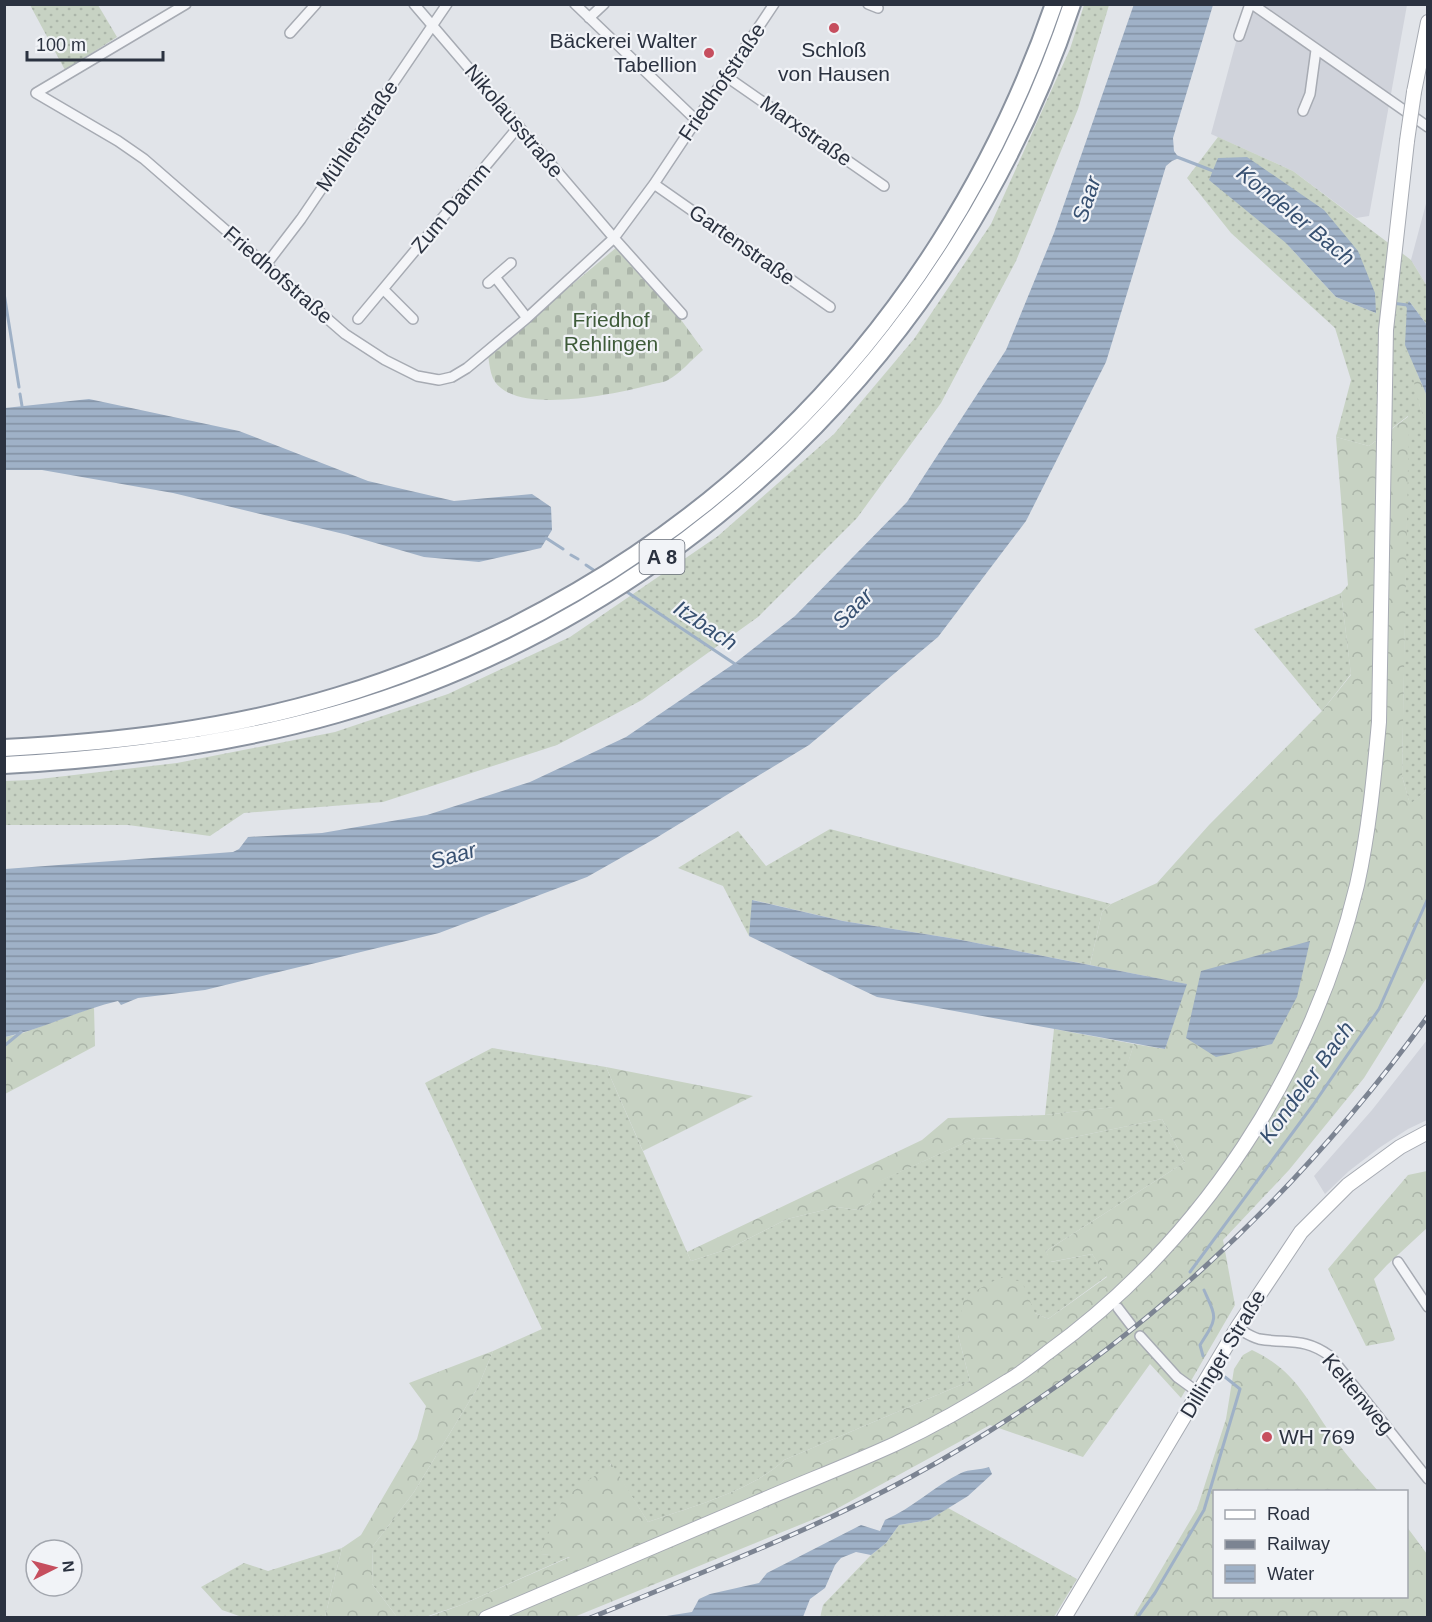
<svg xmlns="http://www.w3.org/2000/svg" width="1432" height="1622" font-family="Arial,sans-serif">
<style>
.built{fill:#d0d3db}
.grass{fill:url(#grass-dots);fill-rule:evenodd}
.forest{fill:url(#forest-crowns)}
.cemetery{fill:url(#cemetery-stones)}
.water{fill:url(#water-rules)}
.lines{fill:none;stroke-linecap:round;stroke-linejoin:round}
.stream{stroke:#9fb1c7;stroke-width:3}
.street-casing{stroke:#a7abb3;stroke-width:12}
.secondary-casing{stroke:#a7abb3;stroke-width:16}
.highway-casing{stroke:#8a929f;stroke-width:20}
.street{stroke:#f4f5f8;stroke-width:9}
.secondary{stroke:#fff;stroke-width:14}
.highway{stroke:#fff;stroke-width:16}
.rail-casing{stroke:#7c8492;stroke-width:5}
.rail{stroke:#f1f3f7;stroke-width:3;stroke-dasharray:9;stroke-linecap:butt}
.secondary-bridge-casing{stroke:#a7abb3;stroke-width:16;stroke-linecap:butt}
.secondary-bridge{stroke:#fff;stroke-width:14}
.poi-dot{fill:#c64e5e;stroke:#f1f3f7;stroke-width:2}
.labels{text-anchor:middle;stroke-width:4.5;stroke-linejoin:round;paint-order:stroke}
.shield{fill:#f1f3f7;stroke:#666c77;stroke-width:1.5}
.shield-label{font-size:20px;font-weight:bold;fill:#2b3240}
.poi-label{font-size:21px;fill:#2b3240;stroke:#f1f3f7;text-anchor:end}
.street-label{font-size:21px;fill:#2b3240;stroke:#f1f3f7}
.park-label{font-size:21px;fill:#3e5b39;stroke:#f1f3f7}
.water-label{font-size:22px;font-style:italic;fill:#375071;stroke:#f1f3f7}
</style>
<defs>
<pattern id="grass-dots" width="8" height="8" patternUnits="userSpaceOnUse" patternTransform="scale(1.5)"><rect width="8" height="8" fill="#c7d2c3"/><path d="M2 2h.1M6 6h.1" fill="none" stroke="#abb5a9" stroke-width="1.8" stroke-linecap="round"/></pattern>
<pattern id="forest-crowns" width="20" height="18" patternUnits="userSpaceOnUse" patternTransform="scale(1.5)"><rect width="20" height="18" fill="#c7d2c3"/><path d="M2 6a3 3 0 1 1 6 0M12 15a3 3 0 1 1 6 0" fill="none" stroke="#abb5a9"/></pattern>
<pattern id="cemetery-stones" width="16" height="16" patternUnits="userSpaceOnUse" patternTransform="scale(1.5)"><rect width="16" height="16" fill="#c7d2c3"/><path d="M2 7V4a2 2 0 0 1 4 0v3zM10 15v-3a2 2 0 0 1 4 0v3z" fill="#abb5a9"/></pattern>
<pattern id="water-rules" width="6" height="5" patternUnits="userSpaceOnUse" patternTransform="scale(1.5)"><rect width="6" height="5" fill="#9fb1c7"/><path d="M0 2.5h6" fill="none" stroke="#8291a3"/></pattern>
</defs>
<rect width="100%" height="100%" fill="#e1e4e9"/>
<path class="built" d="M1246,5H1407L1369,216L1356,218L1293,171L1211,134Z
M1427,200L1428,286H1427L1411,260Z
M1427,1040V1120L1408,1129L1379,1148L1349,1171L1325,1194L1314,1176L1372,1110Z"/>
<path class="grass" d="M30,5H98L117,37L65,70Z
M1084,5H1109L1078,109L1016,261L941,403L857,518L758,617L642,700L557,745L383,802L244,813L210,836L128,825H5V781L31,780L177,763L335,732L448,694L570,637L718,536L834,434L914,339L991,224L1070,49Z
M1218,137L1293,171L1411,260L1427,286V325L1409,301L1420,407L1428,427V782L1425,792L1410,805L1402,776L1408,416L1369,446L1336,437L1351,380L1335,328L1231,233L1187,178ZM1286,243L1376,313L1336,297Z
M1341,593L1351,674L1322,711L1254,629Z
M830,829L1111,904L1102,912L1090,965L956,939L843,921L753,900L749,936L723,886L678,868L738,831L766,866Z
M1054,1029L1134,1044L1114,1107L1045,1115Z
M492,1048L606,1067L691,1261L728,1249L787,1219L837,1207L858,1210L870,1203L879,1181L975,1138L1055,1141L1162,1119L1185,1162L1046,1251L1051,1262L1092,1254L1107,1276L1048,1319L1035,1313L958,1335L970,1381L784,1460C752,1491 690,1507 648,1522L611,1464L541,1554L571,1556L461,1605L425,1617H397L372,1584L373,1546L414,1492L478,1387L493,1351L542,1329L425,1083Z
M948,1508L1077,1579L1054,1617L820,1618L823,1605L871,1555L886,1543L899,1525L929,1520Z
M342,1548L325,1617H242L222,1610L201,1587L244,1563L268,1571Z"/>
<path class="forest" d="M1405,345L1427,396V427L1420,407Z
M1409,416L1402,776L1410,804L1425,792L1427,782V977L1364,1078L1289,1170L1223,1240L1235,1305L1181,1398L1150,1364L1083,1457L990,1425L829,1513L574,1617L425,1618L461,1605L570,1557L540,1554L563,1498L612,1464L648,1522C690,1507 752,1491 784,1460L970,1381L958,1335L964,1297L1001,1277L1022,1282L1035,1313L1048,1319L1107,1277L1092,1254L1050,1262L1046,1251L1185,1162L1162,1119L1055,1141L975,1138L880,1181L870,1203L858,1210L837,1207L787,1219L728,1249L691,1261L687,1252L922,1140L948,1118L1045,1115L1113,1107L1134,1044L1165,1049L1186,984L1090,965L1102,912L1111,904L1157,883L1209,825L1322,711L1351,675L1341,593L1348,585L1336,437L1369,446Z
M94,1007L95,1046L5,1094V1037L20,1034Z
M606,1067L753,1096L643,1151Z
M1427,1171V1228L1387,1265L1374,1279L1395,1339L1393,1341L1366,1346L1328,1269L1408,1175Z
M1252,1350C1297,1371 1308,1403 1336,1441C1349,1458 1364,1475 1378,1491L1214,1492V1596H1406L1407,1527L1427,1554V1617H1133L1197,1509L1226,1419L1234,1369L1243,1355Z
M493,1351L478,1387L414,1492L373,1546L372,1584L397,1617H405H325L342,1548L361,1535L417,1439L426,1406L409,1383Z"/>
<path class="cemetery" d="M617,247L679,317L703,350C692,359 680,374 668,380C663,383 656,383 650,385C616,394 529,412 501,388C490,380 490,367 488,355Z"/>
<path class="water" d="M1134,4L1213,5L1173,138L1174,151L1179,158L1172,161L1166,166L1106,362L1026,521L938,637L809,745L656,838L587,877L439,933L205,990L138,998L121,1005L118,1001C79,1010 43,1029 5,1037V869L233,852L239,849L248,837L322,833L427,815L530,782L626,737L735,663L795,616L907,502L1006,350L1054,233Z
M1247,157L1324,210L1358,251L1375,293L1376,313L1336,297L1286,243L1209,180L1218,158Z
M1409,301L1427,325V396L1405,345L1407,305Z
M89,399L239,431L368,481L454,501L532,494L551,507L552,530L541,548L479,562L424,557L348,535L173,493L42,470H5V408Z
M752,900L843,921L956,939L1187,984L1165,1049L877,997L749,936Z
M1310,941L1297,997L1272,1044L1216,1057L1186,1038L1201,971Z
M989,1467L992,1474L968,1496L929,1520L899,1525L886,1543L871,1555L856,1552L841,1558L835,1565L825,1588L810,1599L803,1617H660L692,1612L699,1599L710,1594L759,1583L767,1573L861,1525L880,1531L885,1520C913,1508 934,1486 961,1473C969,1469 980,1470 989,1467Z"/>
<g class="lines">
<path class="stream" d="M1177,157L1216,172
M4,293L19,387
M1392,303L1407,305L1408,307
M20,394L22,406
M546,538L563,549
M571,555L578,559
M586,565L595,571
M621,588L738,666
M4,1046L21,1032
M1190,1272L1313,1105L1379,1009L1428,898
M1203,1356L1200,1345C1218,1317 1217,1319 1204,1290
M1137,1618L1155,1593L1204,1510L1240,1389L1225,1377"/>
<defs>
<path id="street" d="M186,4L36,93L118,141L144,159L345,334L385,360L417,376L439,380L452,377L467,368L527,318L614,238L654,184L774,4
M414,4L614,238L682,314
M575,4L696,120
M868,4L878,8
M1252,4L1428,127
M589,18L604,4
M290,33L316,4
M1239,36L1250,4
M727,77L884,186
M1303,111L1310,94L1316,50
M654,184L830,307
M265,266L301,219L447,4
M495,277L527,318
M488,283L511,263
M383,289L413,319
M358,319L519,126
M1398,1262L1428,1307
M1118,1308L1131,1325
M1237,1328C1244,1332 1251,1337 1259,1339C1288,1344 1304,1337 1330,1356L1428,1479
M1140,1336L1177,1377L1199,1393"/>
<path id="secondary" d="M1414,92L1428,22
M486,1618C576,1580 666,1541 756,1503C802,1483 849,1465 895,1444C933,1426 972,1404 1008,1381C1022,1373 1034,1363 1047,1353C1203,1240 1312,1072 1357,885C1369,831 1374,777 1379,722L1386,330L1407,141
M1064,1618L1237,1328L1301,1232L1348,1185L1400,1147L1428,1132"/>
<path id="highway" d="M4,748C117,742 230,729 338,696C679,591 937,343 1054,4
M4,765C117,759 229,745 337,714C683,615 959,344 1072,4"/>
</defs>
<use href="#street" class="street-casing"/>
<use href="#secondary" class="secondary-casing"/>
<use href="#highway" class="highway-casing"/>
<use href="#street" class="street"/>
<use href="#secondary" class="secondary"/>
<use href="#highway" class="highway"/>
<defs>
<path id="rail" d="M590,1618C698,1574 807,1533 909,1478C1116,1366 1290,1206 1428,1016"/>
</defs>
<use href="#rail" class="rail-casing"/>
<use href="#rail" class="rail"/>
<defs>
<path id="secondary-bridge" d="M1407,141L1414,92"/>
</defs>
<use href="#secondary-bridge" class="secondary-bridge-casing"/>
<use href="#secondary-bridge" class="secondary-bridge"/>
</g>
<g class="poi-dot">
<circle cx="834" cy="28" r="6"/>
<circle cx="709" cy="53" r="6"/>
<circle cx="1267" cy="1437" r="6"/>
</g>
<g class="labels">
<rect class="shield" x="639.5" y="540" width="45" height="34" rx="4.5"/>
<g class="shield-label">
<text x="662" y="564">A 8</text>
</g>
<g class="poi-label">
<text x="697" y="48">Bäckerei Walter<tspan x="697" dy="24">Tabellion</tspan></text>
<text x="834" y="57" text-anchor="middle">Schloß<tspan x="834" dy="24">von Hausen</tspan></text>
<text x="1279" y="1444" text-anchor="start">WH 769</text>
</g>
<g class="street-label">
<text transform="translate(722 82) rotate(-56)" y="7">Friedhofstraße</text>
<text transform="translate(514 121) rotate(50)" y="7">Nikolausstraße</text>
<text transform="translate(806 131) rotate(35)" y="7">Marxstraße</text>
<text transform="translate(357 136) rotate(-56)" y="7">Mühlenstraße</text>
<text transform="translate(451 208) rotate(-50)" y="7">Zum Damm</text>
<text transform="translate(742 245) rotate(35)" y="7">Gartenstraße</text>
<text transform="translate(278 275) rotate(41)" y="7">Friedhofstraße</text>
<text transform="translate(1223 1354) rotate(-59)" y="7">Dillinger Straße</text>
<text transform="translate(1358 1394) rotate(50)" y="7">Keltenweg</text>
</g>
<g class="park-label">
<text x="611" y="327">Friedhof<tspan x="611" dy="24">Rehlingen</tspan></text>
</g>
<g class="water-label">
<text transform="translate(1086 199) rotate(-71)" y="8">Saar</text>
<text transform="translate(1296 215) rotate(39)" y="8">Kondeler Bach</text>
<text transform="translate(852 608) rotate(-45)" y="8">Saar</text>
<text transform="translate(706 625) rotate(34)" y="8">Itzbach</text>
<text transform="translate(453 855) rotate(-16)" y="8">Saar</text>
<text transform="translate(1306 1082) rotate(-54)" y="8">Kondeler Bach</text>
</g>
</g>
<rect width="1432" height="1622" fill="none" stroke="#2b3240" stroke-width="12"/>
<rect x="1213" y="1490" width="195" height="108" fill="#f1f3f7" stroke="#a2a6ae" stroke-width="1.5"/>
<rect x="1225" y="1510" width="30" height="9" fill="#ffffff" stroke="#a2a6ae" stroke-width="1.5"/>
<text x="1267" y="1520" font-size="18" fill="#2b3240">Road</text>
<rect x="1225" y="1540" width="30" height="9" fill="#7c8492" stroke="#a2a6ae" stroke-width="1.5"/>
<text x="1267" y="1550" font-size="18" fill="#2b3240">Railway</text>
<rect x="1225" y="1565" width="30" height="18" fill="url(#water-rules)" stroke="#a2a6ae" stroke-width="1.5"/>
<text x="1267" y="1580" font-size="18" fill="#2b3240">Water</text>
<g transform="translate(54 1568) rotate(84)"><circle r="28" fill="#f1f3f7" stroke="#a2a6ae" stroke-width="1.5"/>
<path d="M0-4.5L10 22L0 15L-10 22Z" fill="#c64e5e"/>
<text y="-9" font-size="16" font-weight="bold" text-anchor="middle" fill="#2b3240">N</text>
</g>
<path d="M27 51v9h136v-9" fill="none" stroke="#2b3240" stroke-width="3"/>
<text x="36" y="51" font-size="18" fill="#2b3240" stroke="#f1f3f7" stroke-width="4.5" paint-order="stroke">100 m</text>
</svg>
